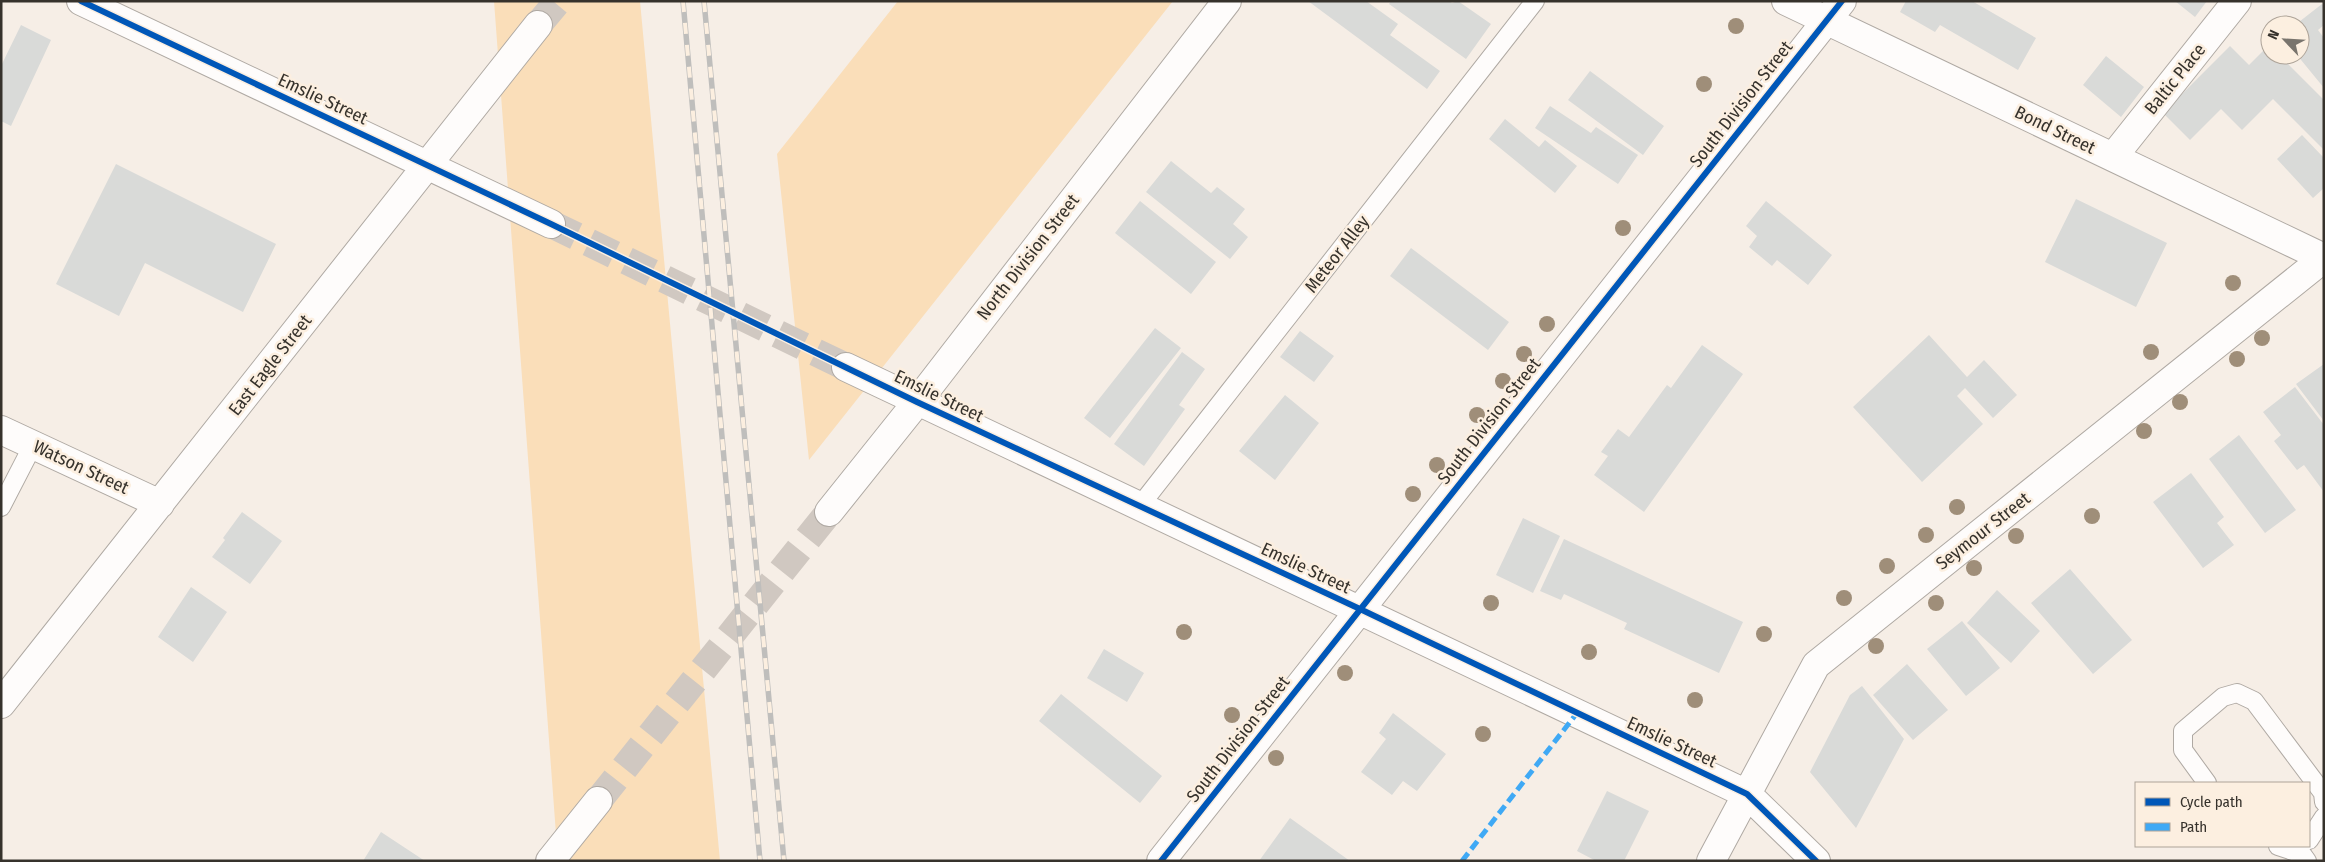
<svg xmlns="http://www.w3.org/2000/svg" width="2325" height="862" font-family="'Fira Sans Condensed',sans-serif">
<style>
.green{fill:#fadeb9}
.building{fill:#d9dad8}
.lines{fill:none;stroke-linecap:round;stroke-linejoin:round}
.street-tunnel{stroke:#d0c8c1;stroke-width:28;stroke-dasharray:28 14;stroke-linecap:butt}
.lane-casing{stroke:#afa9a3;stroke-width:20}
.street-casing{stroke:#afa9a3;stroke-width:30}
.lane{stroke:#fefcfb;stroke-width:18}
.street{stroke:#fefcfb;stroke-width:28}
.rail-casing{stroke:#bfbebc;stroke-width:5.5}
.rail{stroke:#fcefe0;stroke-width:4;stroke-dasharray:11;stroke-linecap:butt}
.quiet{stroke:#3fa9f5;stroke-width:5;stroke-dasharray:10 5;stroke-linecap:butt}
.cycleway-casing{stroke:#fcefe0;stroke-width:9}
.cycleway{stroke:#0057b8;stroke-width:6}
.tree{fill:#9f8e79}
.labels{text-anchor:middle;stroke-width:5;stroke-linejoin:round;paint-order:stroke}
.street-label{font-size:18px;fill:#36322c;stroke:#fcefe0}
</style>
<rect width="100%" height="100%" fill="#f6eee6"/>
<path class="green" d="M494,1H640L720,861H558Z
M898,1H1173L809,460L777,154Z"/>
<path class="building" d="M1308,1H1366L1398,24L1390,35L1440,71L1427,89Z
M1391,1H1449L1452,3L1458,1L1491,24L1466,59L1389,4Z
M1906,1H1972L2036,38L2018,70L1940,25L1935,32L1900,12Z
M2175,1H2207L2195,17Z
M2322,4L2324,6V25L2318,30L2324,38V88L2297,55H2300V25H2295Z
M21,25L51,40L11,126L1,121V66Z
M2269,45L2270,55H2279L2324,100V150L2273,99L2242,130L2221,109L2190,140L2163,113L2230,46L2249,65Z
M2106,56L2144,87L2121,117L2083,85Z
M1590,71L1664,126L1643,155L1568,100Z
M1550,106L1591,133L1596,127L1638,155L1618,184L1535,128Z
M1505,119L1539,147L1545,140L1577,166L1555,193L1489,139Z
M2302,135L2324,158V188L2313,198L2277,159Z
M1171,161L1211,193L1217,187L1245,209L1233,224L1248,237L1230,259L1146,192Z
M116,164L276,244L243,312L145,263L119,316L56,284Z
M2076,199L2167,243L2136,307L2045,262Z
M1140,201L1216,262L1191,294L1115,233Z
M1766,201L1832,255L1808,285L1777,260L1772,266L1749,247L1757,236L1746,226Z
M1411,248L1509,322L1488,350L1390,276Z
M1155,328L1181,348L1110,438L1084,418Z
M1300,331L1334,356L1314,382L1280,357Z
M1929,335L1967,377L1984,360L2017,395L1993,418L1965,388L1957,396L1983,424L1922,482L1853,407Z
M1702,345L1743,374L1644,512L1594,475L1608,456L1601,452L1618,429L1629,437L1667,385L1671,388Z
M1182,352L1205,369L1179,405L1185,409L1144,466L1114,444Z
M2324,364V421L2296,384Z
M2295,387L2324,425V492L2304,465L2297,470L2274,441L2281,435L2263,412Z
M1285,395L1319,423L1275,480L1239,451Z
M2239,435L2296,510L2265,533L2209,459Z
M2191,473L2224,517L2217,523L2234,545L2203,568L2153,502Z
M242,512L282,541L250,584L212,557L225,540L223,538Z
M1523,518L1560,536L1533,593L1496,575Z
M1564,539L1743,622L1719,673L1624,629L1627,623L1564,594L1561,600L1540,591Z
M2070,569L2132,640L2093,674L2031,603Z
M191,587L227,612L193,662L158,637Z
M1997,590L2040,631L2011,663L1967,623Z
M1962,621L2000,668L1966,696L1927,649Z
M1104,649L1144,673L1127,702L1087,678Z
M1907,664L1948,710L1913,740L1873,695Z
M1862,686L1904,739L1856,828L1810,772L1850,695Z
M1061,694L1162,776L1140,803L1039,721Z
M1393,713L1446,754L1417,791L1403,781L1392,795L1361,772L1386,739L1379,733Z
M1607,791L1649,811L1624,861H1596L1577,851Z
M1290,818L1350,861H1259Z
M381,832L425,861H363Z"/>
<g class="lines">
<path class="street-tunnel" d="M538,25L558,1
M551,224L846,367
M598,801L829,512"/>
<defs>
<path id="lane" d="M1,507L33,445
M1139,507L1535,1
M2207,783L2183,750V731L2223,697L2237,693L2254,701L2323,793L2324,802
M2309,840L2324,817
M2278,846L2302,854L2307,861"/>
<path id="street" d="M81,1L551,224
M1786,1L2324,258
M2113,157L2237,1
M846,367L1747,794L1816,861
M1,430L160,504
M829,512L917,402L1227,1
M1,704L538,25
M550,861L598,801
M1161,861L1842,1
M1711,861L1816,665L2324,258"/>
</defs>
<use href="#lane" class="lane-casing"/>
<use href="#street" class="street-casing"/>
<use href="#lane" class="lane"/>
<use href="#street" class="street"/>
<defs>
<path id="rail" d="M683,1L760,861
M704,1L784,861"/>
</defs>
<use href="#rail" class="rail-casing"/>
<use href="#rail" class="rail"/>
<path class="quiet" d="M1462,861L1577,713"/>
<defs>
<path id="cycleway" d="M81,1L551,224L917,402L1360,609L1747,794L1816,861
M1161,861L1842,1"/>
</defs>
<use href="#cycleway" class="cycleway-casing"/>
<use href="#cycleway" class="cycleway"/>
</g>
<g class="tree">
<circle cx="1736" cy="26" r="8"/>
<circle cx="1704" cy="84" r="8"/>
<circle cx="1623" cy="228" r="8"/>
<circle cx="2233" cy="283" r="8"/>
<circle cx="1547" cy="324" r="8"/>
<circle cx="2262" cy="338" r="8"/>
<circle cx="2151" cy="352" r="8"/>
<circle cx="1524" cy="354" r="8"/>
<circle cx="2237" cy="359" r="8"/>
<circle cx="1503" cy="381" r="8"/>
<circle cx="2180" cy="402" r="8"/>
<circle cx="1477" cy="415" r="8"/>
<circle cx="2144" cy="431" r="8"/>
<circle cx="1437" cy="465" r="8"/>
<circle cx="1413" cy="494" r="8"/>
<circle cx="1957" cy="507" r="8"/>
<circle cx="2092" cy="516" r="8"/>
<circle cx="1926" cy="535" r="8"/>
<circle cx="2016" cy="536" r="8"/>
<circle cx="1887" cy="566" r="8"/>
<circle cx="1974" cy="568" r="8"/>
<circle cx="1844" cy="598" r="8"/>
<circle cx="1491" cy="603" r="8"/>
<circle cx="1936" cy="603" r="8"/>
<circle cx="1184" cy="632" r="8"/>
<circle cx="1764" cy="634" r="8"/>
<circle cx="1876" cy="646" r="8"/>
<circle cx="1589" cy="652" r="8"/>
<circle cx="1345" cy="673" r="8"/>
<circle cx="1695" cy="700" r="8"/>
<circle cx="1232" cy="715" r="8"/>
<circle cx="1483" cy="734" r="8"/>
<circle cx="1276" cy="758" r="8"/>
</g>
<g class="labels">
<g class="street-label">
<text transform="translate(2175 79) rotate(-51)" y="6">Baltic Place</text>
<text transform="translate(323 99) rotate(25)" y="6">Emslie Street</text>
<text transform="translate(1741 104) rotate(-52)" y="6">South Division Street</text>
<text transform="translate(2055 130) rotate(26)" y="6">Bond Street</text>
<text transform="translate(1337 254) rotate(-52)" y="6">Meteor Alley</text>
<text transform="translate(1028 257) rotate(-52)" y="6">North Division Street</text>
<text transform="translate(270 365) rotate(-52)" y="6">East Eagle Street</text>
<text transform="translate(939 396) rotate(26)" y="6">Emslie Street</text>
<text transform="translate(1489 421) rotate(-52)" y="6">South Division Street</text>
<text transform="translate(81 467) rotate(25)" y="6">Watson Street</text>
<text transform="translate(1983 531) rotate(-38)" y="6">Seymour Street</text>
<text transform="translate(1306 568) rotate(25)" y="6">Emslie Street</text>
<text transform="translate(1238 739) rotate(-52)" y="6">South Division Street</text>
<text transform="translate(1672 742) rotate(25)" y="6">Emslie Street</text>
</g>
</g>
<rect width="2325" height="862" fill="none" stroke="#36322c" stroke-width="5"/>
<rect x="2135" y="782" width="175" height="65" fill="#fcefe0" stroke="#ada398"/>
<rect x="2145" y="798" width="25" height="8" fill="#0057b8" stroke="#ada398"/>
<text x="2180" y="807" font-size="15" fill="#36322c">Cycle path</text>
<rect x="2145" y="823" width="25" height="8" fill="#3fa9f5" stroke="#ada398"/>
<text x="2180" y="832" font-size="15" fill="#36322c">Path</text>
<g transform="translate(2285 40) rotate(295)"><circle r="24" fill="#fcefe0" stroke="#ada398"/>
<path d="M0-4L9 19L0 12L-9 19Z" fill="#79746d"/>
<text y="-8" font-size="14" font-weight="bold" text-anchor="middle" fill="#36322c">N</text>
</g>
</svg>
